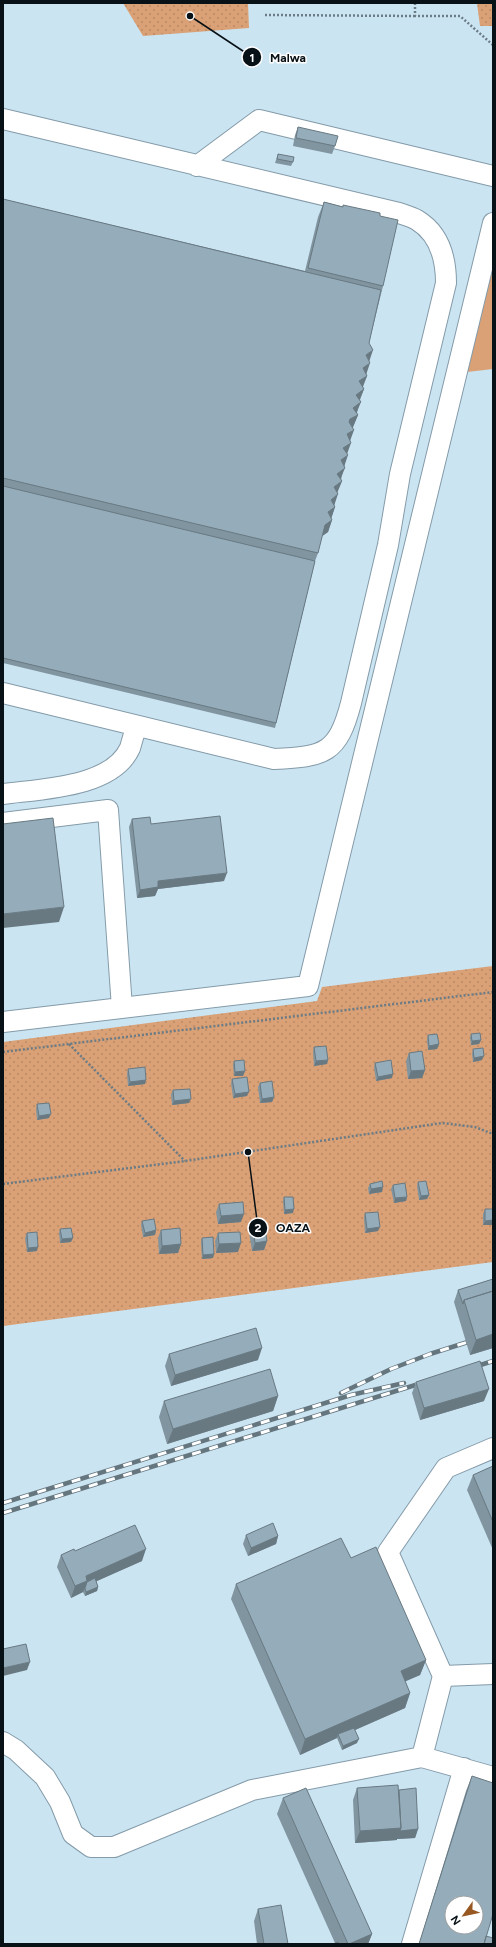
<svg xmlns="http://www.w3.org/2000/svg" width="496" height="1947" font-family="Figtree,sans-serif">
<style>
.grass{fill:#daa176}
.garden{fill:url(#garden-dots)}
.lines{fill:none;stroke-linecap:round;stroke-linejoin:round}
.minor-casing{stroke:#849ba9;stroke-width:22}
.path{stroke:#6b7c86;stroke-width:2.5;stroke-dasharray:2 2;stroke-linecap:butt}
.minor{stroke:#fff;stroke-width:20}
.rail-casing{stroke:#65767f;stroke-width:4.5}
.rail{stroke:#fff;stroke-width:3;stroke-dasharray:9;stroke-linecap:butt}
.wall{fill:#8095a0}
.shaded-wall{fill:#687982}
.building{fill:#95adba;stroke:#687982;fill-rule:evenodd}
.leader{fill:none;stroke:#081116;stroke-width:1.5}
.callout-dot{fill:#081116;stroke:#fff;stroke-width:1.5}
.mark-label{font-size:12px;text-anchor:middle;font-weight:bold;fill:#fff}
.callout-label{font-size:12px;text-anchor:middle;font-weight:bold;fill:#081116;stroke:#fff;stroke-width:3;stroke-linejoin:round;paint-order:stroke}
</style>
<defs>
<pattern id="garden-dots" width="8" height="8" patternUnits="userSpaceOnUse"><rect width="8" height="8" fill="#daa176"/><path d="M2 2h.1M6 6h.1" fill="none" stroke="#ba8a65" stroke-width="1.8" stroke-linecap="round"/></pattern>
</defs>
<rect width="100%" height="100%" fill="#cbe4f2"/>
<path class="grass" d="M493,268V369L467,372Z"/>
<path class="garden" d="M123,3H275H248L249,28L143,36Z
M477,3H493V26H480Z
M493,966V1262L3,1326V1042L317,1001L322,987Z"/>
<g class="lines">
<defs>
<path id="minor" d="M3,119L399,213C405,215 412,217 417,220C440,234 446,258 446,283L400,474L388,545L351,703C338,753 325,757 274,759L3,693
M197,166L259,120L493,176
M3,794C40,789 112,788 130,748C132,741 134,734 136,727
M3,823L108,810L122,1008
M3,1022L308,986L493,223
M443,1676L493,1674
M3,1742L16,1750L45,1777L60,1802L73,1834L91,1847H114L252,1790L422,1757L493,1777
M422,1757L443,1676L388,1552L446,1468L493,1448
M412,1944L464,1768"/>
</defs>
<use href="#minor" class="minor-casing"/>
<path class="path" d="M415,3V16H460L493,45
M265,15L415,16
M69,1044L185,1161
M3,1052L493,992
M3,1184L185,1161L442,1123L475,1127L493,1134"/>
<use href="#minor" class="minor"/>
<defs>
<path id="rail" d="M471,1368L493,1361
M341,1393L391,1369L430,1354L493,1334
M3,1503L351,1395L404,1383
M3,1513L425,1382"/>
</defs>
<use href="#rail" class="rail-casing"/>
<use href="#rail" class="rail"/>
</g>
<path class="wall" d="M298,127L335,146L332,154L293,146L295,135Z
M278,154L293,162L291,166L275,163Z
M3,199L305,271L318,217L324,202L380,216L383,286L369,343V361L366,374L367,376L363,387L364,389L360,400L357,413L358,415L353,427L341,480L342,481L337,493L334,506L335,507L331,519L332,520L328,532L322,536L318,553L315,561L275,728L3,663Z
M132,819L151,824L224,881L158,889L155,896L137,898L129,827Z
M471,1034L481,1040L479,1044L471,1045L470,1038Z
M428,1035L439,1044L437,1049L428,1050L427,1040Z
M314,1047L328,1060L327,1064L314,1066L313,1052Z
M473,1049L482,1060L473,1062L472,1054Z
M409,1053L425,1070L422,1078L408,1079L406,1061Z
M234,1061L245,1071L243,1076H234L233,1065Z
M375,1063L392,1078L376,1081L374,1067Z
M128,1069L146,1080L145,1084L128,1086L127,1074Z
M232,1079L247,1096L233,1098L231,1083Z
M260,1083L274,1097L272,1102L260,1103L258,1087Z
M173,1090L189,1103L172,1105L171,1094Z
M37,1104L49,1118L37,1120L36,1109Z
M418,1182L429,1195L427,1199L419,1200L417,1186Z
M370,1184L382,1192L369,1194L368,1188Z
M393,1185L407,1197L406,1201L394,1203L391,1189Z
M284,1197L293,1213L284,1214L283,1201Z
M219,1204L241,1222L218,1224L216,1212Z
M485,1209H493V1225H483V1214Z
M365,1213L378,1231L365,1233L364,1218Z
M142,1221L156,1230L155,1235L143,1237L141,1225Z
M252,1223L267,1241L264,1250L252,1251L249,1232Z
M60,1229L71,1242L60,1243L59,1233Z
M161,1230L181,1244L178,1253L159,1254L158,1238Z
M27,1233L37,1251L27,1252L25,1238Z
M218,1233L238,1252L216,1253L215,1241Z
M202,1238L214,1254L213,1258L202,1259L201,1242Z
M493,1279V1348L470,1355L454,1302L458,1290Z
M169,1354L258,1360L171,1386L165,1366Z
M416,1382L484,1401L420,1420L412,1393Z
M278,1396L273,1411L167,1444L159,1417L164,1401Z
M493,1466V1550L467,1490L473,1475Z
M246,1535L278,1536L276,1544L248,1556L243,1544Z
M75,1551L142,1561L96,1581L98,1587L97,1591L85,1596L83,1592L71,1598L57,1567L61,1555Z
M351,1558L426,1660L420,1675L405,1681L410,1693L405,1708L355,1730L357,1743L342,1750L337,1738L300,1755L231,1599L236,1584Z
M472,1776L486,1936L493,1944H419L466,1791Z
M357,1788L399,1790L418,1829L415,1838L397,1839V1840L355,1843L353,1800Z
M283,1798L372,1934L368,1944H333L335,1943L277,1814Z
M258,1909L288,1944H257L254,1921Z"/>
<path class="shaded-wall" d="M373,350L369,362L366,355Z
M370,363L366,375L363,368Z
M367,376L362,388L359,381Z
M364,389L359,401L356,395Z
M361,402L356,414L353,408Z
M358,415L353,427L346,431L350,419Z
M354,430L350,441L347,434Z
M351,443L347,454L343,448Z
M348,455L344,467L341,460Z
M345,468L340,480L337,474Z
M342,481L337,493L334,487Z
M338,494L334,506L331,500Z
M335,507L331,519L328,512Z
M332,520L328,532L321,537L325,525Z
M227,873L224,881L158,889L155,896L137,898L140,890L158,881Z
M64,907L59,922L3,928V914Z
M481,1040L479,1044L471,1045L472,1041Z
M439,1044L437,1049L428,1050L429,1046Z
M484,1056L482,1060L473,1062L474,1058Z
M328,1060L327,1064L314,1066L316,1061Z
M425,1070L422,1078L408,1079L411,1071Z
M245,1071L243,1076H234L235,1072Z
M393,1074L392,1078L376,1081L378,1077Z
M146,1080L145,1084L128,1086L130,1082Z
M249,1092L247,1096L233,1098L235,1094Z
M274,1097L272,1102L260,1103L262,1099Z
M191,1099L189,1103L172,1105L174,1101Z
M51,1114L49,1118L37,1120L39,1116Z
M383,1187L382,1192L369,1194L371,1189Z
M429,1195L427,1199L419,1200L421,1196Z
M407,1197L406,1201L394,1203L395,1198Z
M294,1209L293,1213L284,1214L285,1210Z
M244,1214L241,1222L218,1224L221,1216Z
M493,1220V1225H483L485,1221Z
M380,1227L378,1231L365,1233L367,1229Z
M156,1230L155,1235L143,1237L145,1233Z
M73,1238L71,1242L60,1243L62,1239Z
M267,1241L264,1250L252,1251L255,1243Z
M241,1243L238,1252L216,1253L219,1244Z
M181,1244L178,1253L159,1254L162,1246Z
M38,1247L37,1251L27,1252L28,1248Z
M214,1254L213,1258L202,1259L203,1255Z
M493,1334V1348L470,1355L476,1340Z
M262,1348L258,1360L171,1386L175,1375Z
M489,1389L484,1401L420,1420L424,1408Z
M278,1396L273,1411L167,1444L173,1429Z
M278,1536L276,1544L248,1556L251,1548Z
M146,1549L142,1561L86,1586L83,1592L71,1598L75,1586L86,1576Z
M98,1587L97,1591L85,1596L86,1592Z
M426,1660L420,1675L395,1686L401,1671Z
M30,1662L27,1670L3,1676V1668Z
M410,1693L405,1708L339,1737L338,1734L337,1738L300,1755L305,1739Z
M359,1739L357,1743L342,1750L343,1746Z
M401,1828L418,1829L415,1838L397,1839V1840L355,1843L360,1831Z
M372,1934L368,1944H349Z"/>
<path class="building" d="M298,127L338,136L335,146L296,138Z
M278,154L294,157L293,162L277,159Z
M3,199L381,290L369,343L373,350L366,355L370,363L363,368L367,376L359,381L364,389L356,395L361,402L353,408L358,415L350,419L349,422L354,430L347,434L351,443L343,448L348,455L341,460L345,468L337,474L342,481L334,487L338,494L331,500L335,507L328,512L332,520L325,525L318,553L3,478Z
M324,202L343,207V205L380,213V216L398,220L383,286L308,268Z
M3,486L315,561L276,723L3,658Z
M220,816L227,873L158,881V887L140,890L132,819L150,817L151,824Z
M53,818L64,907L3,914V824Z
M480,1033L481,1040L472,1041L471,1034Z
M437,1034L439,1044L429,1046L428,1035Z
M326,1046L328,1060L316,1061L314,1047Z
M483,1048L484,1056L474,1058L473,1049Z
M422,1051L425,1070L411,1071L409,1053Z
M244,1060L245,1071L235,1072L234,1061Z
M391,1060L393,1074L378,1077L375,1063Z
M145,1067L146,1080L130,1082L128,1069Z
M247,1077L249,1092L235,1094L232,1079Z
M272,1081L274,1097L262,1099L260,1083Z
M190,1089L191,1099L174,1101L173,1090Z
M49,1103L51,1114L39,1116L37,1104Z
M382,1181L383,1187L371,1189L370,1184Z
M426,1181L429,1195L421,1196L418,1182Z
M405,1183L407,1197L395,1198L393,1185Z
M284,1197H293L294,1209L285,1210Z
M243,1202L244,1214L221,1216L219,1204Z
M485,1209H493V1220L485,1221Z
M378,1212L380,1227L367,1229L365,1213Z
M154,1219L156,1230L145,1233L142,1221Z
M264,1222L267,1241L255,1243L252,1223Z
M71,1228L73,1238L62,1239L60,1229Z
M180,1228L181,1244L162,1246L161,1230Z
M37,1232L38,1247L28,1248L27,1233Z
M240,1232L241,1243L219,1244L218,1233Z
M213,1237L214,1254L203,1255L202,1238Z
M493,1279V1291L464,1300L463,1304L458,1290Z
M493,1291V1334L476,1340L464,1300Z
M256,1328L262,1348L175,1375L169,1354Z
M480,1361L489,1389L424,1408L416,1382Z
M270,1369L278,1396L173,1429L164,1401Z
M493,1466V1522L473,1475Z
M273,1523L278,1536L251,1548L246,1535Z
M135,1525L146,1549L86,1576L87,1581L75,1586L61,1555L74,1549L75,1551Z
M341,1538L351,1558L376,1547L426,1660L401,1671L410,1693L305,1739L236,1584Z
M95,1578L98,1587L86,1592L85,1588L87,1582Z
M26,1644L30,1662L3,1668V1649Z
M354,1728L359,1739L343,1746L338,1734Z
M472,1776L493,1783V1914L484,1944H419ZM452,1903H476V1927H452Z
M398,1785L401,1828L360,1831L357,1788Z
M306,1788L372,1934L349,1944H348L283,1798Z
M416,1788L418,1829L400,1831L401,1828L399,1790Z
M281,1905L288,1944H264L258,1909Z
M486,1936L493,1938V1944H484Z
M338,1942L339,1944H333Z"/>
<path class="leader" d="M190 16L252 57M248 1152L258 1228"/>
<g class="callout-dot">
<circle cx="190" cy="16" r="4"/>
<circle cx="248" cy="1152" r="4"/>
<circle cx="252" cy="57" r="10"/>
<circle cx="258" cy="1228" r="10"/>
</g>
<g class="mark-label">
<text x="252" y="62">1</text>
<text x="258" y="1232">2</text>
</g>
<g class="callout-label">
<text x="288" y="62">Malwa</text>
<text x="293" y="1232">OAZA</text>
</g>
<rect width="496" height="1947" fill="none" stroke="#081116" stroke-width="8"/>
<g transform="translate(464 1915) rotate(237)"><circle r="19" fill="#ffffff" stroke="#9ca0a2"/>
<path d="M0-3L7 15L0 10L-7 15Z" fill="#985821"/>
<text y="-6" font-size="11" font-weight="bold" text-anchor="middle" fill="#081116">N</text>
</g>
</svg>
